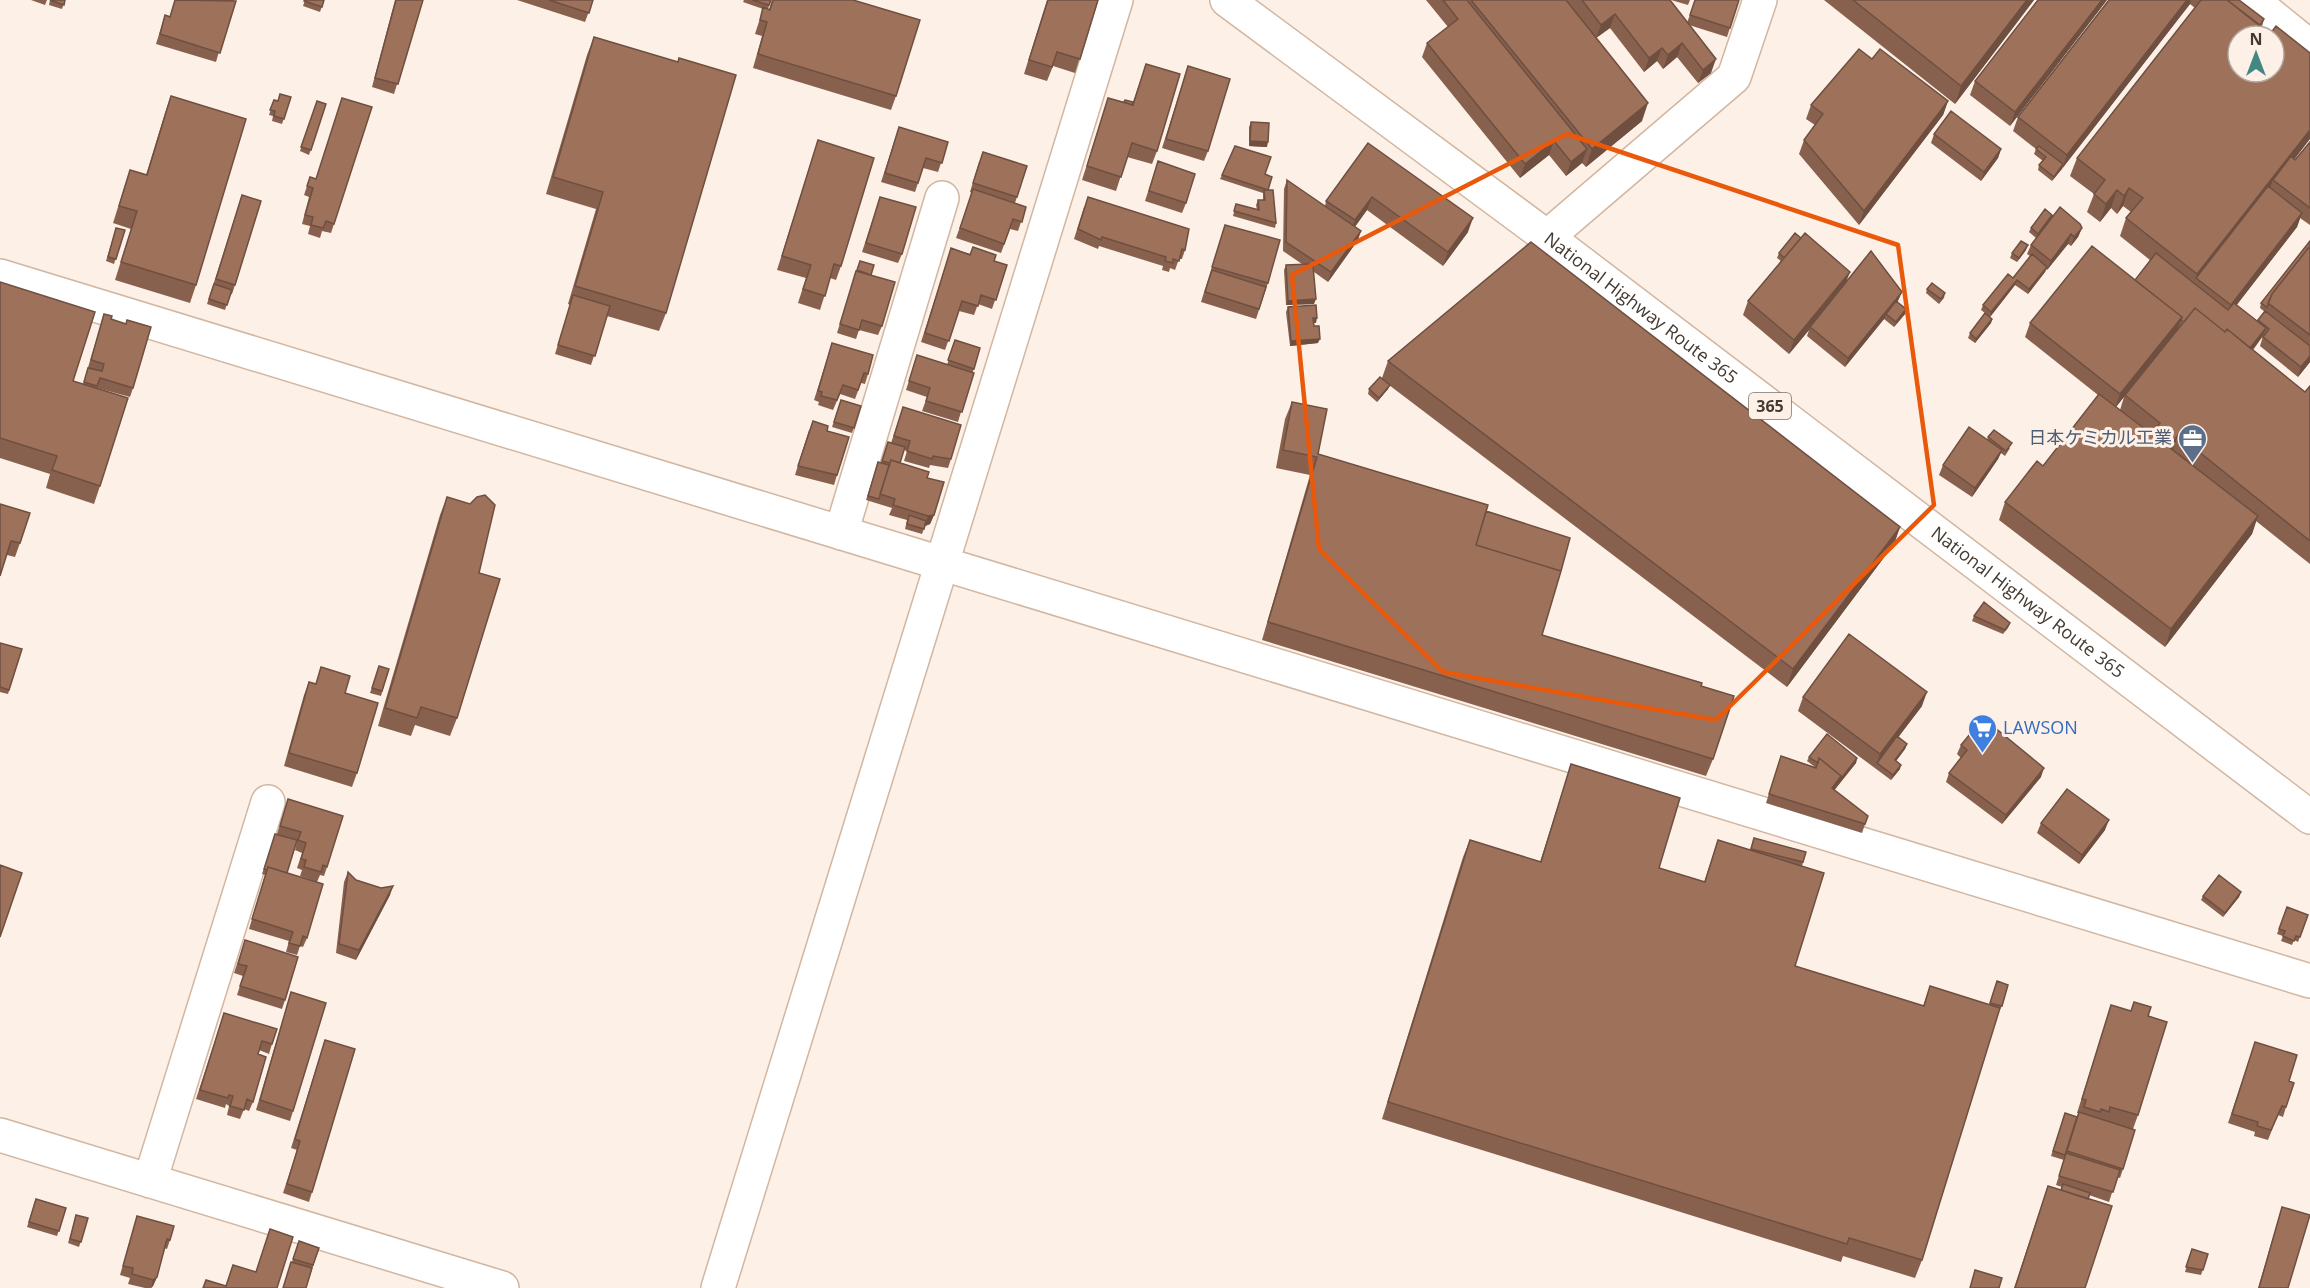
<svg xmlns="http://www.w3.org/2000/svg" width="2310" height="1288" font-family="'Open Sans','Noto Sans JP',sans-serif">
<style>
.lines{fill:none;stroke-linecap:round;stroke-linejoin:round}
.minor-casing{stroke:#d2b6a0;stroke-width:36}
.trunk-casing{stroke:#d2b6a0;stroke-width:36}
.minor{stroke:#fff;stroke-width:33}
.trunk{stroke:#fff;stroke-width:33}
.wall{fill:#88614e;fill-rule:evenodd}
.shaded-wall{fill:#6f4f40}
.building{fill:#9e715b;stroke:#6f4f40;stroke-width:1.5;fill-rule:evenodd}
.marked{fill:none;stroke:#e8590c;stroke-width:4.5;stroke-linejoin:round}
.labels{text-anchor:middle;stroke-width:6;stroke-linejoin:round;paint-order:stroke}
.shield{fill:#fcf0e7;stroke:#7c7168;stroke-width:1.5}
.shield-label{font-size:16px;font-weight:bold;fill:#453a31}
.street-label{font-size:18px;fill:#453a31;stroke:#fcf0e7}
.service-label{font-size:18px;fill:#4e5e75;stroke:#fcf0e7;text-anchor:end}
.shop-label{font-size:18px;fill:#366cbe;stroke:#fcf0e7;text-anchor:start}
</style>
<rect width="100%" height="100%" fill="#fcf0e7"/>
<g class="lines">
<defs>
<path id="minor" d="M2252,0L2310,47
M1547,237L1734,77L1760,0
M0,276L2310,981
M841,533L942,198
M0,1135L502,1288
M150,1181L268,802
M718,1288L1116,0"/>
<g id="trunk">
<path id="s1" d="M1227,0L1547,237L2310,817"/>
</g>
</defs>
<use href="#minor" class="minor-casing"/>
<use href="#trunk" class="trunk-casing"/>
<use href="#minor" class="minor"/>
<use href="#trunk" class="trunk"/>
</g>
<path class="wall" d="M31,0H47L45,5Z
M50,0H65L62,9L49,5Z
M175,0H234L216,62L156,44L165,15L170,16Z
M305,0H324L320,12L303,6Z
M395,0H423L394,94L372,87Z
M517,0H593L585,22Z
M744,0H771L768,9H769L772,0H853L896,96L891,110L753,68L762,36L755,34L763,9L743,2Z
M1047,0H1098L1075,73L1053,66L1047,81L1024,74Z
M1426,0H1670L1687,23L1695,0H1739L1727,37L1689,25L1711,73L1698,83L1677,57L1663,69L1657,61L1644,72L1610,28L1596,38L1642,121L1586,167L1582,163L1566,176L1549,155L1520,178L1422,57L1427,43L1448,27Z
M1671,0H1690L1688,5Z
M1824,0H2034L1955,104Z
M2107,0L2010,126L1970,95L1975,81Z
M2109,0H2239L2264,19L2262,27L2294,159L2295,160L2310,142V225L2300,218L2297,227L2236,305L2257,321L2265,312L2260,308L2261,303L2310,241V362L2298,377L2260,346L2263,336L2253,350L2305,392L2310,386V564L2256,521L2252,534L2165,647L1999,520L2005,502L2043,466L2098,395L2025,337L2030,323L2135,280L2150,260L2120,236L2126,218L2131,212L2123,206L2117,214L2111,208L2100,222L2087,212L2094,194L2070,176L2077,158L2195,8L2190,4L2052,181L2038,170L2039,165L2043,161L2034,154L2036,149L2013,131L2018,117ZM2124,397L2120,410L2116,407Z
M594,37L666,313L659,331L607,316L591,365L555,354L570,305L568,304L596,209L546,194L587,55Z
M1872,59L1948,101L1943,115L1859,225L1799,154L1804,140L1815,125L1806,119L1811,105Z
M1146,64L1157,151L1152,164L1127,157L1116,191L1082,180L1108,98L1124,102H1133Z
M1188,66L1208,151L1204,161L1162,148Z
M171,96L196,285L190,303L115,280L131,229L113,223L124,188L130,170L146,175L165,113Z
M291,97L282,124L272,121L273,116L269,115L274,100L277,101Z
M317,101L326,104L309,155L300,151Z
M1251,122L1267,147L1249,146V127Z
M899,127L948,142L938,172L923,168L915,192L881,182Z
M1934,134L2001,149L1998,158L1981,181L1931,143Z
M818,140L841,266L836,280L830,278L820,310L798,303L806,278L777,270Z
M1368,143L1468,232L1443,266L1367,210L1355,226L1358,240L1328,282L1314,272V304L1286,305L1284,270L1286,265L1302,264L1283,251L1284,189L1287,180L1325,206L1326,201Z
M1158,161L1186,203L1182,213L1145,201Z
M979,162L1027,166L1015,203L1026,207L1018,231L1010,229L1001,253L956,238L972,193L970,192Z
M1265,174L1276,223L1275,228L1233,216L1236,204L1257,210L1256,205L1258,200H1263V193L1220,179L1222,175Z
M310,177L334,224L331,233L322,231L320,238L308,234L310,226L302,224L309,197L304,195Z
M242,195L235,285L232,294H230L225,310L207,304Z
M880,197L902,254L898,263L862,252Z
M1084,207L1185,250L1182,259H1179L1175,270L1170,268L1169,272L1162,270L1163,266L1099,246L1098,249L1074,239Z
M2051,219L2082,228L2078,237L2071,246L2068,244L2047,270L2046,269L2045,272L2028,294L2015,285L1990,317L1992,319L1991,323L1975,343L1968,338L1970,333L1985,313L1981,310L1983,305L2013,278L2030,256L2027,254L2031,245L2036,238L2029,232L2031,228Z
M1225,225L1268,283L1256,319L1201,302Z
M116,228L125,230L114,264L106,261Z
M951,248L1007,265L992,309L978,304L974,315L959,311L945,350L921,342Z
M2026,250L2017,262L2010,258L2012,253Z
M1779,253L1898,301L1897,302L1905,314L1894,327L1884,319L1845,367L1807,336L1809,330L1789,354L1743,315L1748,301L1781,261L1777,258Z
M856,271L871,275L882,326L878,335L859,330L856,339L837,333Z
M0,282L73,381L83,384L104,314L111,319L133,388L130,397L97,388L100,486L94,504L46,488L50,474L0,458Z
M1927,289L1945,293L1944,298L1939,304L1926,293Z
M1288,307L1316,323H1313L1318,343L1290,346L1286,312Z
M955,340L980,348L958,422L922,411L927,397L906,390L917,355L947,365Z
M832,343L868,374L865,384L861,383L855,399L840,394L833,410L818,405L819,402L814,400Z
M1388,361L1900,527L1894,544L1787,687L1389,385L1388,389L1377,402L1368,394L1369,389L1382,378Z
M841,400L861,406L852,433L832,427Z
M1292,402L1318,454L1486,511L1542,635L1701,686L1713,759L1706,776L1262,640L1310,475L1276,468L1285,419Z
M903,407L951,459L948,468L930,465L929,468L904,461L907,451L904,450L900,463L927,478L934,515L930,524L925,526L922,534L905,529L907,520L889,515L892,508L866,500L878,462L881,463L888,442L891,443Z
M809,430L827,431L837,475L834,485L795,475Z
M1988,437L2010,448L2005,456L2001,453L1998,459L1972,497L1939,475L1943,465L1987,440Z
M447,497L479,573L457,718L450,736L415,725L411,736L378,726L440,515Z
M0,504L20,543L15,557L7,555Z
M1974,616L2010,623L2008,628L2003,634L1972,621Z
M0,643L22,649L8,694L0,692Z
M379,666L389,669L381,696L370,693Z
M321,667L345,693L357,773L352,787L284,766L304,695L309,682L316,684Z
M1803,697L1922,706L1898,737L1907,744L1905,749L1896,761L1900,769L1891,780L1798,711Z
M1961,745L2041,777L2002,824L1946,782L1949,773L1961,758L1957,754Z
M1781,756L1815,767L1807,761L1809,757L1857,758L1856,763L1834,790L1868,816L1862,833L1766,803Z
M1571,764L1659,868L1704,882L1718,840L1750,850L1754,838L1806,852L1802,866L1795,966L1923,1006L1930,986L1989,1005L1997,981L2002,1006L1999,1011L1922,1260L1915,1278L1843,1256L1841,1262L1382,1119L1463,857L1470,840L1540,862Z
M288,799L327,867L324,876L320,875L317,882L300,876L302,870L297,868L302,853L295,850L297,842L287,873L307,938L303,947L300,946L297,955L286,952L289,941L249,929L265,875L262,874L275,834H277Z
M2041,823L2105,830L2079,864L2037,833Z
M348,872L356,880L390,895L356,960L336,953L344,882Z
M2241,892L2239,897L2223,917L2201,900L2203,896Z
M2287,907L2308,915L2298,942L2294,940L2292,945L2281,941L2283,936L2277,934Z
M245,940L285,1000L282,1009L237,995L243,976L234,973Z
M291,992L293,1111L290,1121L256,1110Z
M2134,1002L2148,1016L2138,1115L2133,1129L2123,1169L2120,1178L2117,1177L2109,1202L2089,1195L2088,1199L2085,1288H2014L2048,1186L2061,1190L2062,1187L2056,1185L2064,1160L2051,1156L2065,1113L2077,1117L2079,1113H2077L2111,1005L2131,1011Z
M224,1013L272,1044L269,1054L259,1050L253,1102L249,1111L244,1109L240,1119L227,1115L229,1106L226,1104L225,1108L196,1099Z
M325,1040L312,1192L309,1202L283,1193L297,1150L291,1148Z
M2255,1042L2289,1081L2286,1107L2283,1117L2278,1115L2268,1140L2254,1136L2255,1132L2228,1123Z
M36,1199L66,1208L57,1236L27,1227Z
M2282,1207L2288,1288H2258L2279,1217Z
M137,1216L170,1240L167,1249L164,1248L157,1277L153,1286L151,1288H145L128,1284L130,1278L120,1275Z
M88,1218L79,1247L68,1243L75,1220Z
M270,1229L277,1288H203L206,1280L226,1286L233,1265L256,1272Z
M299,1241L319,1248L306,1288L292,1262Z
M2192,1249L2208,1254L2201,1275L2185,1272Z"/>
<path class="shaded-wall" d="M2027,0H2034L1955,104L1961,86Z
M2102,0H2107L2010,126L2015,112Z
M2187,0H2191L2190,4L2062,169L2067,155Z
M1615,14L1610,28L1596,38L1601,25Z
M1682,43L1677,57L1663,69L1668,55Z
M1662,48L1657,61L1644,72L1649,58Z
M1716,59L1711,73L1698,83L1703,70Z
M1948,101L1943,115L1859,225L1864,211Z
M1648,103L1642,121L1586,167L1592,149Z
M2310,130V139L2277,182L2273,180L2268,193L2196,278L2197,274Z
M1250,141L1268,142L1267,147L1249,146Z
M1554,141L1549,155L1520,178L1525,164Z
M1587,149L1582,163L1566,176L1571,162Z
M2001,149L1998,158L1981,181L1984,172Z
M2063,164L2062,169L2052,181L2054,177Z
M2129,188L2123,206L2117,214L2124,196Z
M2117,190L2111,208L2100,222L2106,204Z
M1372,197L1367,210L1350,234L1355,220Z
M2302,213L2297,227L2226,319L2231,305Z
M1473,218L1468,232L1443,266L1448,252Z
M2082,228L2078,237L2071,246L2074,237Z
M1361,231L1358,240L1328,282L1331,272Z
M2071,234L2068,244L2047,270L2051,261Z
M2028,245L2026,250L2017,262L2019,258Z
M2047,267L2045,272L2028,294L2029,289Z
M1850,272L1845,285L1810,327L1809,330L1789,354L1794,340Z
M2017,280L2015,285L1990,317L1991,312Z
M1902,292L1898,301L1887,315L1886,314L1884,319L1845,367L1848,358Z
M1316,299L1314,304L1286,305L1288,301Z
M1906,309L1905,314L1894,327L1896,322Z
M2182,317L2177,331L2115,408L2120,394Z
M1313,318H1317L1316,323H1311Z
M1992,319L1991,323L1975,343L1976,339Z
M2266,328L2262,337L2242,364L2245,354Z
M1320,339L1318,343L1290,346L1291,341Z
M2310,356V362L2298,377L2301,367Z
M1390,385L1388,389L1377,402L1379,398Z
M2178,435L2172,453L2169,447Z
M2002,450L1998,459L1972,497L1975,488Z
M934,515L930,524L925,526L928,516Z
M2258,516L2252,534L2165,647L2171,629Z
M1900,527L1894,544L1787,687L1793,669Z
M1927,692L1922,706L1878,764L1877,763L1880,754Z
M1907,744L1905,749L1893,765L1895,760Z
M1857,758L1856,763L1829,797L1832,788L1841,776Z
M1901,765L1900,769L1891,780L1893,775Z
M2044,768L2041,777L2002,824L2006,815Z
M2109,820L2105,830L2079,864L2082,855Z
M393,886L390,895L356,960L359,950Z
M2241,892L2239,897L2223,917L2225,913Z
M157,1277L153,1286L151,1288L153,1280Z"/>
<path class="building" d="M50,0H65L64,5Z
M175,0L236,1L220,53L160,34L165,15L170,17Z
M305,0H324L322,7L304,1Z
M396,0H423L398,84L375,78Z
M549,0H593L589,13Z
M752,0H771L769,5Z
M773,0H853L920,20L896,96L758,54L767,22L760,20L763,7L770,10Z
M1048,0H1098L1080,59L1057,52L1052,67L1029,60Z
M1443,0H1467L1587,149L1571,162L1554,141L1525,164L1427,43L1458,19Z
M1471,0H1566L1648,103L1592,149Z
M1582,0H1670L1716,59L1703,70L1682,43L1668,55L1662,48L1649,58L1615,14L1601,25Z
M1695,0H1739L1730,28L1690,15Z
M1853,0H2027L1961,86Z
M2038,0H2102L2015,112L1975,81Z
M2109,0H2187L2067,155L2018,117Z
M2201,0H2227L2270,34L2276,26L2310,53V130L2197,274L2126,218L2143,198L2129,188L2124,196L2117,190L2106,204L2094,194L2105,180L2077,158ZM2238,36H2274V72H2238Z
M2227,0H2239L2264,19L2260,25Z
M594,37L678,62L679,58L736,75L666,313L575,286L603,192L553,177Z
M1859,49L1872,59L1880,49L1948,101L1864,211L1804,140L1823,114L1811,105Z
M1146,64L1180,74L1157,151L1132,143L1121,177L1087,166L1108,98L1133,105Z
M1188,66L1230,79L1208,151L1166,139Z
M280,94L291,97L284,119L274,116L275,111L270,110L274,100L278,101Z
M171,96L246,119L196,285L121,262L137,211L119,206L130,170L147,175Z
M342,98L372,107L334,224L326,221L323,228L311,225L313,217L305,215L313,188L307,186L310,177L316,179Z
M1125,100L1133,102L1132,105L1124,102Z
M317,101L326,104L311,150L301,147Z
M1951,111L2001,149L1984,172L1934,134Z
M1251,122L1269,123L1268,142L1250,141Z
M899,127L948,142L942,163L926,158L918,183L885,173Z
M818,140L874,158L841,266L834,264L825,296L803,289L811,265L782,256Z
M2310,142V208L2273,180L2291,156L2295,160Z
M1368,143L1473,218L1448,252L1372,197L1355,220L1326,201Z
M1235,146L1271,157L1265,174L1272,177L1268,190L1222,175Z
M2039,146L2063,164L2054,177L2039,165L2046,157L2036,149Z
M983,152L1027,166L1017,197L973,183Z
M1158,161L1195,174L1186,203L1149,191Z
M1287,180L1361,231L1331,272L1286,242Z
M2268,186L2302,213L2231,305L2196,278Z
M973,189L1026,207L1022,222L1013,219L1004,244L960,228Z
M1264,190H1273L1276,223L1234,211L1236,204L1259,210L1258,200H1265Z
M242,195L261,201L235,285L216,279Z
M880,197L916,207L902,254L866,243Z
M1088,197L1189,229L1185,250L1182,249L1179,261L1173,259V263L1165,261L1166,257L1102,237L1101,240L1078,229Z
M2060,207L2080,224L2082,228L2074,237L2071,234L2051,261L2031,245Z
M2045,209L2052,215L2038,234L2031,228Z
M1225,225L1280,240L1268,283L1212,267Z
M116,228L125,230L116,259L108,257Z
M1795,233L1801,238L1784,258L1779,253Z
M1805,233L1850,272L1794,340L1748,301Z
M2021,241L2028,245L2019,258L2012,253Z
M2310,241V246L2272,294L2267,307L2261,303Z
M1531,242L1900,527L1793,669L1388,361Z
M2092,246L2182,317L2120,394L2030,323Z
M2310,246V335L2268,303L2272,294Z
M973,247L996,255L994,261L1007,265L996,300L981,295L978,306L962,301L949,341L925,333L951,248L970,255Z
M1871,251L1902,292L1848,358L1810,327Z
M2156,253L2228,310L2234,303L2266,328L2250,348L2227,329L2225,332L2195,308L2184,322L2181,320L2182,317L2135,280Z
M2032,254L2047,267L2029,289L2017,280L1991,312L1983,305L2008,274L2013,278Z
M860,261L874,265L871,275L857,270Z
M1310,264L1313,266L1316,299L1288,301L1286,265Z
M1212,270L1266,287L1259,309L1205,292Z
M856,271L895,282L882,326L862,320L859,330L840,324Z
M0,282L95,312L73,381L128,398L100,486L52,470L57,456L0,438Z
M1932,283L1945,293L1941,299L1927,289Z
M214,284L232,290L227,305L209,299Z
M573,295L610,306L595,356L558,345Z
M1896,301L1906,309L1896,322L1886,314Z
M1316,305L1317,318H1313L1314,326H1319L1320,339L1291,341L1288,307Z
M2195,308L2225,332L2227,329L2305,392L2310,386V541L2178,435L2169,447L2258,516L2171,629L2005,502L2037,461L2043,466L2099,394L2158,439L2152,433L2160,423L2125,395Z
M2265,311L2310,346V356L2301,367L2263,337L2269,329L2258,320Z
M1985,313L1992,319L1976,339L1970,333Z
M104,314L112,316L111,319L126,324L127,320L151,327L133,388L100,378L97,386L84,382L88,368L102,371L104,364L91,360Z
M955,340L980,348L974,369L948,360Z
M832,343L873,355L868,374L864,373L858,390L843,385L837,400L821,396L822,392L818,391Z
M917,355L974,373L962,412L926,401L930,388L909,381Z
M1380,377L1390,385L1379,398L1369,389Z
M841,400L861,406L854,428L834,422Z
M1292,402L1327,409L1318,454L1488,505L1476,545L1561,571L1542,635L1702,683L1701,686L1734,696L1713,759L1268,622L1317,457L1283,450Z
M903,407L961,425L951,459L933,456L932,459L907,451L910,441L894,436Z
M813,421L828,426L827,431L849,437L837,475L798,466Z
M1969,427L2002,450L1975,488L1943,465Z
M1994,430L2012,443L2006,451L1988,437Z
M888,442L905,447L900,463L891,460L890,463L882,461Z
M891,460L929,472L927,478L944,482L934,515L928,516L893,505L895,499L880,494Z
M878,462L889,465L879,499L868,496Z
M485,495L495,505L479,573L500,579L457,718L421,707L417,718L385,708L447,497L470,504L477,497Z
M0,504L30,513L20,543L11,541L0,576Z
M1486,511L1570,538L1561,571L1476,545Z
M909,515L926,521L924,529L907,524Z
M1984,602L2010,623L2005,630L1974,616Z
M1849,634L1927,692L1880,754L1803,697Z
M0,643L22,649L9,690L0,687Z
M379,666L389,669L382,691L372,688Z
M321,667L350,676L345,693L378,703L357,773L289,753L309,682L316,684Z
M1988,722L2044,768L2006,815L1949,773L1967,750L1961,745L1975,728L1980,732Z
M1827,734L1857,758L1840,780L1841,776L1819,758L1818,763L1809,757Z
M1897,736L1907,744L1895,760L1901,765L1893,775L1877,763Z
M1781,756L1816,768L1819,758L1841,776L1832,788L1868,816L1865,824L1769,794Z
M1571,764L1680,798L1659,868L1705,882L1718,840L1824,873L1795,966L1924,1006L1930,986L2000,1008L1922,1260L1849,1238L1847,1244L1388,1102L1470,840L1541,862Z
M2067,789L2109,820L2082,855L2041,823Z
M288,799L343,816L327,867L323,865L321,872L304,867L306,860L301,859L306,843L298,840L301,832L280,826Z
M275,834L297,840L287,873L268,867L267,870L264,869Z
M1754,838L1806,852L1803,862L1751,849Z
M0,865L22,873L0,937Z
M268,867L323,884L307,938L303,936L300,946L289,943L293,932L252,919Z
M348,872L356,880L381,888L393,886L359,950L339,944Z
M2219,875L2241,892L2225,913L2203,896Z
M2287,907L2308,915L2300,937L2296,936L2294,941L2283,936L2285,931L2279,929Z
M245,940L298,957L285,1000L240,986L247,966L238,964Z
M1997,981L2008,985L2002,1006L1990,1003Z
M291,992L326,1003L293,1111L260,1100Z
M2134,1002L2151,1007L2148,1016L2167,1022L2138,1115L2110,1107L2109,1112L2101,1109L2100,1112L2084,1107L2086,1100L2082,1099L2111,1005L2131,1011Z
M224,1013L277,1029L272,1044L262,1041L258,1054L266,1057L253,1102L247,1099L244,1110L230,1106L233,1096L229,1095L228,1098L200,1090Z
M325,1040L355,1049L312,1192L287,1184L300,1141L295,1139Z
M2255,1042L2297,1055L2289,1081L2294,1083L2286,1107L2282,1106L2271,1130L2257,1126L2258,1122L2232,1114Z
M2079,1112L2135,1130L2123,1169L2067,1151Z
M2065,1113L2077,1117L2065,1155L2053,1151Z
M2066,1153L2120,1170L2113,1192L2059,1176Z
M2063,1184L2090,1193L2088,1199L2061,1190Z
M2048,1186L2112,1206L2085,1288H2015Z
M36,1199L66,1208L59,1231L29,1222Z
M2282,1207L2310,1215L2288,1288H2259Z
M76,1215L88,1218L81,1242L70,1239Z
M137,1216L174,1226L170,1240L167,1239L157,1277L153,1280L132,1274L133,1268L123,1266Z
M270,1229L293,1237L277,1288H203L206,1280L226,1286L233,1265L256,1272Z
M299,1241L319,1248L313,1265L293,1259Z
M2192,1249L2208,1254L2203,1270L2186,1267Z
M291,1262L312,1268L306,1288H283Z
M1975,1270L2002,1278L1999,1288H1970Z"/>
<path class="marked" d="M1567,134L1898,245L1934,505L1716,720L1443,672L1319,549L1292,275Z"/>
<defs>
<symbol id="office-pin" viewBox="-11 -11 22 30"><path d="M0 17L-7.5 6A9.5 9.5 0 1 1 7.5 6Z" fill="#5c6f8a" stroke="#fcf0e7"/><path d="M-6-3h4V-5.5h4V-3h4V5H-6ZM-1-4.5V-3h2v-1.5ZM-6 0V1H6V0Z" fill="#fff"/></symbol>
<symbol id="supermarket-pin" viewBox="-11 -11 22 30"><path d="M0 17L-7.5 6A9.5 9.5 0 1 1 7.5 6Z" fill="#3f7fe0" stroke="#fcf0e7"/><path d="M-6-5.5h2.5l.6 2H6L4.5 2H-2.5L-4.4-4H-6ZM-1.5 3.2a1.3 1.3 0 1 0 .1 0ZM3 3.2a1.3 1.3 0 1 0 .1 0Z" fill="#fff"/></symbol>
</defs>
<g fill-rule="evenodd">
<use href="#office-pin" x="2176" y="422" width="33" height="45"/>
<use href="#supermarket-pin" x="1966" y="712" width="33" height="45"/>
</g>
<g class="labels">
<rect class="shield" x="1749" y="393" width="42" height="26" rx="4.5"/>
<g class="shield-label">
<text x="1770" y="412">365</text>
</g>
<g class="street-label">
<text dy="6" stroke="none"><textPath href="#s1" startOffset="516">National Highway Route 365</textPath></text>
<text dy="6" stroke="none"><textPath href="#s1" startOffset="1002">National Highway Route 365</textPath></text>
</g>
<g class="service-label">
<text x="2172" y="444">日本ケミカル工業</text>
</g>
<g class="shop-label">
<text x="2003" y="734">LAWSON</text>
</g>
</g>
<g transform="translate(2256 54)"><circle r="28" fill="#fcf0e7" stroke="#b3a79e" stroke-width="1.5"/>
<path d="M0-4.5L10 22L0 15L-10 22Z" fill="#418883"/>
<text y="-9" font-size="16" font-weight="bold" text-anchor="middle" fill="#453a31">N</text>
</g>
</svg>
